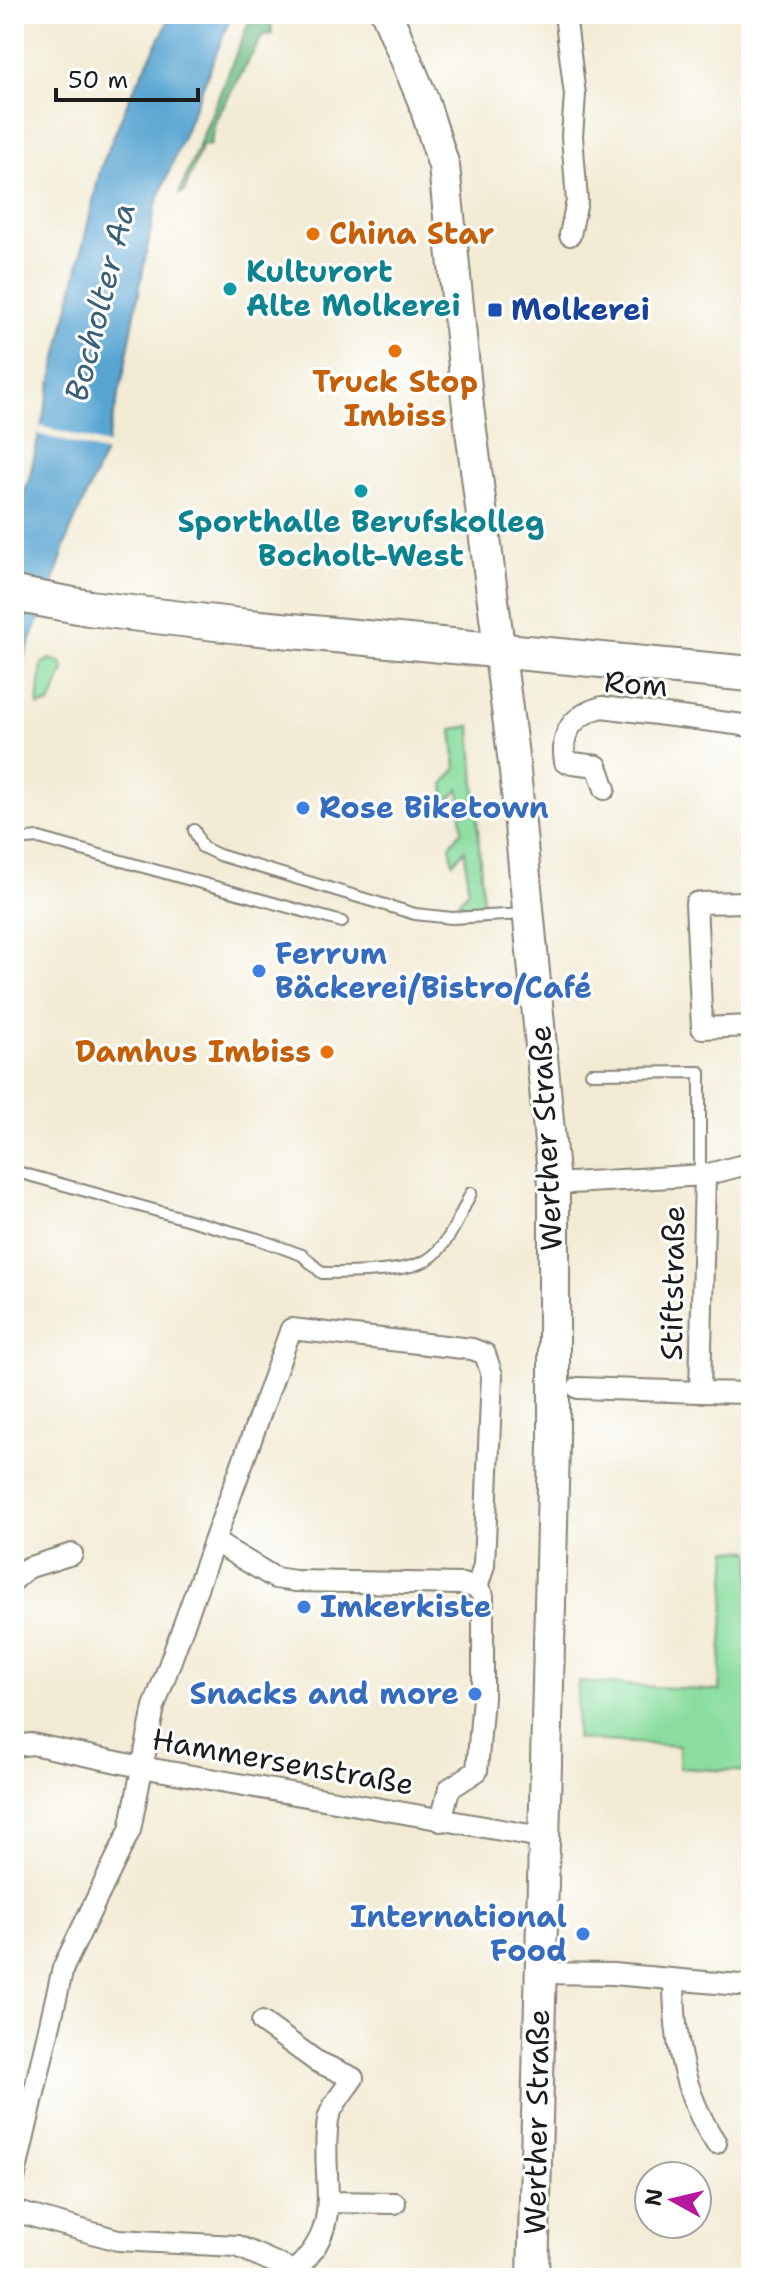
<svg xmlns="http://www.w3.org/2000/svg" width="765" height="2292" font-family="'Shantell Sans',sans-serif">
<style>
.green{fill:#8add9f;stroke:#537c5e;stroke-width:2}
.forest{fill:#6fbc86;stroke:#466c51;stroke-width:2}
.water{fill:#58a5d1;stroke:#3a6076;stroke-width:2}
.pier{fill:#f2ebd4}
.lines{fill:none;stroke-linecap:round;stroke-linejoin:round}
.lane-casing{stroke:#878478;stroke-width:14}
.street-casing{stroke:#878478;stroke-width:24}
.secondary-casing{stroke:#878478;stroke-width:34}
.primary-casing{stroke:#878478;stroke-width:38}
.lane{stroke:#fff;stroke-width:10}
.street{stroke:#fff;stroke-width:20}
.secondary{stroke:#fff;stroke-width:30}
.primary{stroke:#fff;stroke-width:34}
.food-dot{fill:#e8710a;stroke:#fff;stroke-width:3}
.culture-dot{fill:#0f9aa8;stroke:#fff;stroke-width:3}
.transit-dot{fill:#1a4fb4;stroke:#fff;stroke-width:3}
.shop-dot{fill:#3f7fe0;stroke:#fff;stroke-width:3}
.labels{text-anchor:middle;stroke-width:6;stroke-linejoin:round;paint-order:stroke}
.food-label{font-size:30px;font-weight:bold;fill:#c56008;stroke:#fff;text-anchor:start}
.culture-label{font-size:30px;font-weight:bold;fill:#0d838f;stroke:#fff;text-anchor:start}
.transit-label{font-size:30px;font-weight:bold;fill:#164399;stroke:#fff;text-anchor:start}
.street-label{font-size:30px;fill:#1c1c1c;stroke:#fff}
.shop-label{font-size:30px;font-weight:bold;fill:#366cbe;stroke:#fff;text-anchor:start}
.water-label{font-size:32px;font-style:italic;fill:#3a6076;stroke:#fff}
</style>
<rect width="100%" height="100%" fill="#fff"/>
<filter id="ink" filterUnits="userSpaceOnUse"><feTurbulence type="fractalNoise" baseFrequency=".0125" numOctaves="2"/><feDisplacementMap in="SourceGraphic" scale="16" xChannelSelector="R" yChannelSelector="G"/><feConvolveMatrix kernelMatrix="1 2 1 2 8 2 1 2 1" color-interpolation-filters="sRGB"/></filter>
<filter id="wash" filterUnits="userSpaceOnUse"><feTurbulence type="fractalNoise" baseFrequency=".006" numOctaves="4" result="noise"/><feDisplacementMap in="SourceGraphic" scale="32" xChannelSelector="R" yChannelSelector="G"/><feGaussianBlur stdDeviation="1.8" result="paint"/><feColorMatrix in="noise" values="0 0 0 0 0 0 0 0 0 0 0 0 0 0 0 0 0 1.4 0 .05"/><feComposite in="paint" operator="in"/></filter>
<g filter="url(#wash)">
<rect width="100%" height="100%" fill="#f2ebd4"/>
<path class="green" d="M49,659L61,662L64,670L50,704L38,706L42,664Z
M471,726L483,904L470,908L458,902L468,891L465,850L453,863L450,845L462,830L459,789L446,803L444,783L456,769L452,729Z
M728,1550L751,1551V1772L679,1768V1746L576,1739L578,1682L719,1691Z"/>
<path class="forest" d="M252,14H270L272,34L263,35L216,119L210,146L202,145L184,193L179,194Z"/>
<path class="water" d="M172,14H232L155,207L123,377L104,455L70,531L53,584L14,682V528L29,479L101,167L129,99Z"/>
<path class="pier" d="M40,426L110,445L107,453L38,434Z"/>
</g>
<g filter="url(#ink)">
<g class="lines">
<defs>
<path id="lane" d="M194,830L202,847L219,855L415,914L452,918L524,914
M14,840L39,838L342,922
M591,1073L700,1072V1176
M14,1171L258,1239L302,1255L322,1273C349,1273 404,1273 427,1260C447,1249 461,1213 471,1193"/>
<path id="street" d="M565,14L575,95L572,136L577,201L570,235
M605,789L597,766L565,762C560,732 573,715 602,707L751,726
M751,902L696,903L702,1028L751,1026
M705,1175L700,1392L751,1393
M554,1184L705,1175L751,1163
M578,1388L700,1392
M215,1542L275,1578L295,1581L463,1584L477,1588L483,1596V1697L477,1771L449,1789L441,1821
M14,1580L27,1568L72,1554
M14,1746L32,1744L141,1767L541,1837
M540,1973L613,1974L751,1986
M674,1980C674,2038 683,2094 716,2143
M262,2022L316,2061L353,2078C345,2090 330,2107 328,2120C319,2187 350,2227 286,2278
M14,2179L63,1968L130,1830L154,1707L291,1329L472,1349L485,1354L492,1375L484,1565L477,1588
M328,2202L395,2203
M14,2211L118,2240L237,2246L303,2275"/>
<path id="secondary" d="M387,14L423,100L444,166L468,407L515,771L554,1184V1445L533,2278"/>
<path id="primary" d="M14,594L89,608L249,627L751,674"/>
</defs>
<use href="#lane" class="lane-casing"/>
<use href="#street" class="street-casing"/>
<use href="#secondary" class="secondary-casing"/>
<use href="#primary" class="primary-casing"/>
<use href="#lane" class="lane"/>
<use href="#street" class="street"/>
<use href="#secondary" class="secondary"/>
<use href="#primary" class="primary"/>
</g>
</g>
<g class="food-dot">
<circle cx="313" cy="234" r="8"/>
<circle cx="395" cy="351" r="8"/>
<circle cx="327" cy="1052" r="8"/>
</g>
<g class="culture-dot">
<circle cx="230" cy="289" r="8"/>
<circle cx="361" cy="491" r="8"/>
</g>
<rect class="transit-dot" x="487" y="302" width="16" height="16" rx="4"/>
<g class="shop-dot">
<circle cx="303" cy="808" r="8"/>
<circle cx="259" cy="971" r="8"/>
<circle cx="304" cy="1607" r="8"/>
<circle cx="475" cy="1694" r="8"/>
<circle cx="583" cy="1934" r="8"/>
</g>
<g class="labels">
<g class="food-label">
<text x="329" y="244">China Star</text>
<text x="395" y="392" text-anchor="middle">Truck Stop<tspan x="395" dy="34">Imbiss</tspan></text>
<text x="311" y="1062" text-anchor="end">Damhus Imbiss</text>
</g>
<g class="culture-label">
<text x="246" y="282">Kulturort<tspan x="246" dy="34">Alte Molkerei</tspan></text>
<text x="361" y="532" text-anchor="middle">Sporthalle Berufskolleg<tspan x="361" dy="34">Bocholt-West</tspan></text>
</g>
<g class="transit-label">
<text x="511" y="320">Molkerei</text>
</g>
<g class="street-label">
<text transform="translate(636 684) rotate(4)" y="10">Rom</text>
<text transform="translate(546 1138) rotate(-93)" y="10">Werther Straße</text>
<text transform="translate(673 1283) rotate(-89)" y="10">Stiftstraße</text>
<text transform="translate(283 1762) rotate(10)" y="10">Hammersenstraße</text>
<text transform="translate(537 2122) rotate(-89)" y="10">Werther Straße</text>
</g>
<g class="shop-label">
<text x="319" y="818">Rose Biketown</text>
<text x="275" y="964">Ferrum<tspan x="275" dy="34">Bäckerei/Bistro/Café</tspan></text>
<text x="320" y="1617">Imkerkiste</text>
<text x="459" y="1704" text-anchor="end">Snacks and more</text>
<text x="567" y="1927" text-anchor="end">International<tspan x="567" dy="34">Food</tspan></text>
</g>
<g class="water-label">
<text transform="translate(100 302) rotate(-76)" y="11">Bocholter Aa</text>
</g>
</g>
<rect width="765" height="2292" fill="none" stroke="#fff" stroke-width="48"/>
<g transform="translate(673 2200) rotate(278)"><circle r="38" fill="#ffffff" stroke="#a4a4a4" stroke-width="2"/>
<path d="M0-6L14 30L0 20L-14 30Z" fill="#b5179e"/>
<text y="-12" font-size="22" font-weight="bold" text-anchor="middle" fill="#1c1c1c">N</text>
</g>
<path d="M56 88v12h142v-12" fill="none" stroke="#1c1c1c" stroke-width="4"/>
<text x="68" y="88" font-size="24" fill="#1c1c1c" stroke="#ffffff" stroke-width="6" paint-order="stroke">50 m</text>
</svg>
